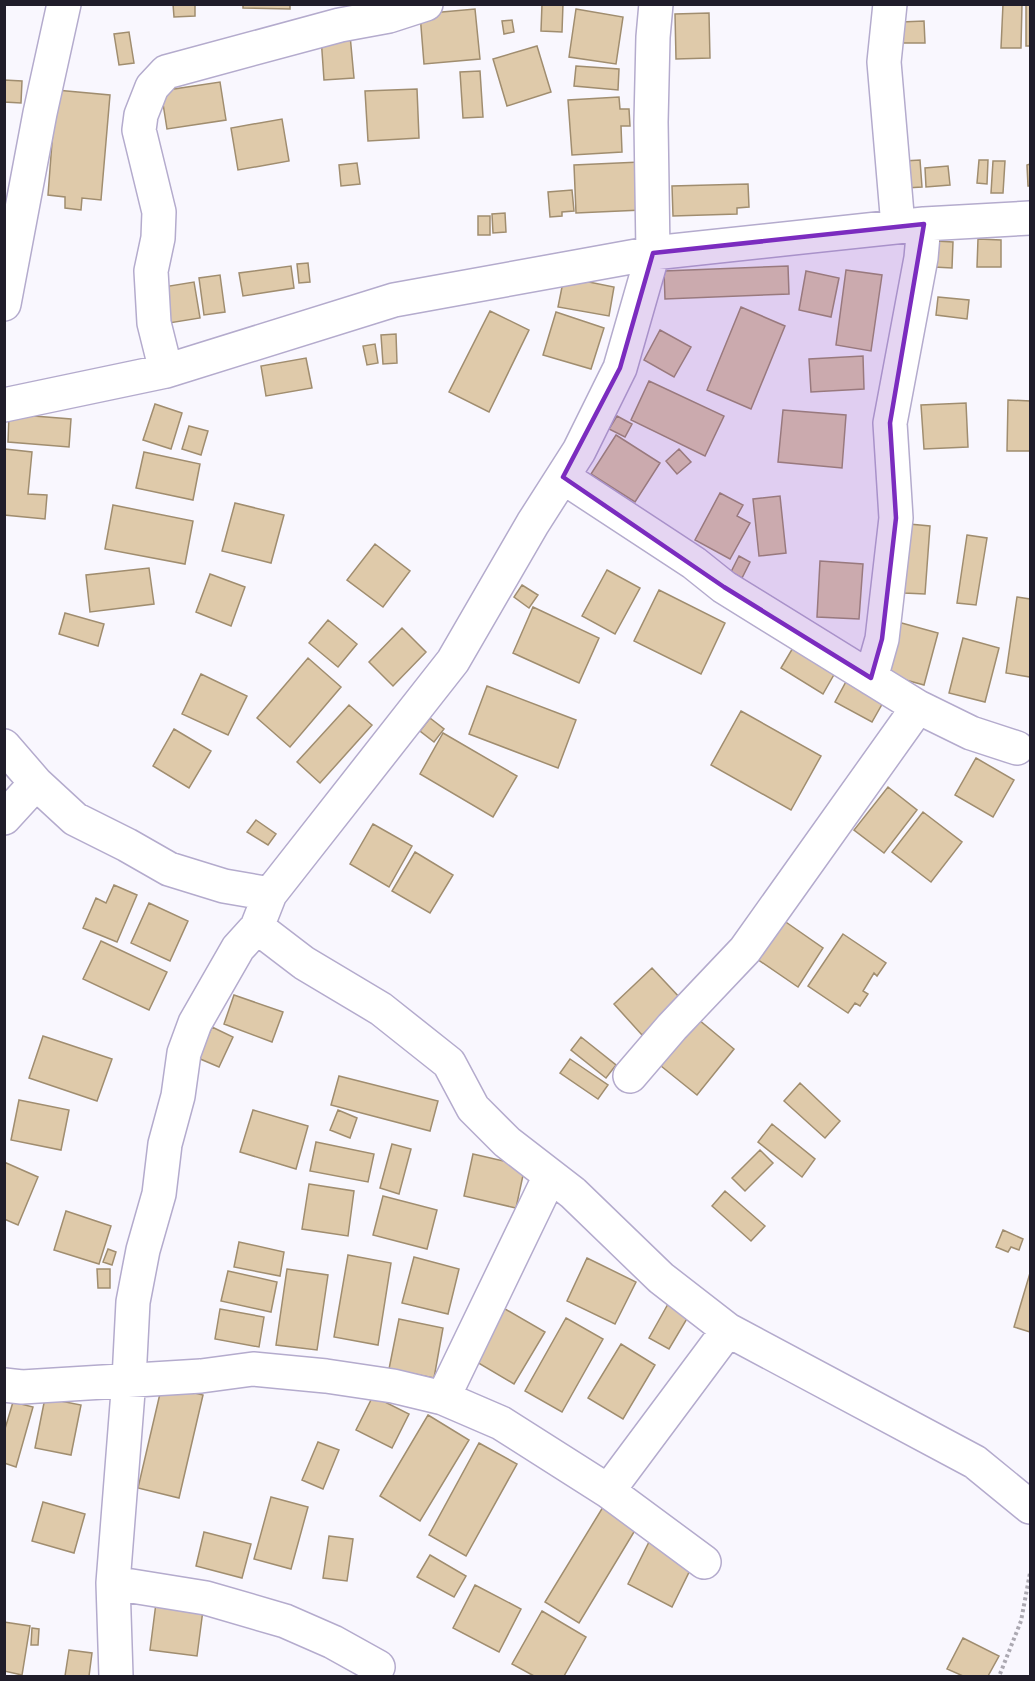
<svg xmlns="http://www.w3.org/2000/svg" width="1035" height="1681" font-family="'Roboto Serif',serif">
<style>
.building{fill:#dfcaaa;stroke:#a08d6f;stroke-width:1.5}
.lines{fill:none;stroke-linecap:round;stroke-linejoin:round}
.minor-casing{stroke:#b4abcd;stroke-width:36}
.path{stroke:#aba8b1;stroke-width:4;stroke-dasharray:3 3;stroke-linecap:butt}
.minor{stroke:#fff;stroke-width:33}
.marked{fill:#7b2cbf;fill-opacity:0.2;stroke:#7b2cbf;stroke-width:4.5;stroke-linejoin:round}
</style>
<rect width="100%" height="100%" fill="#f9f7fe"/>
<path class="building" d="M173,4H195V16L174,17Z
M243,4H290V9L243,8Z
M542,4H563L562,32L541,31Z
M1003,4H1022L1021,48H1001Z
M1026,4H1030V46H1026Z
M475,9L480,59L424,64L420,14Z
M576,9L623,17L616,64L569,57Z
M709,13L710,58L676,59L675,14Z
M512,20L514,32L504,34L502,21Z
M924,21L925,43H902L901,22Z
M129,32L134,63L119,65L114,34Z
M350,35L354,78L324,80L321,37Z
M537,46L551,92L507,106L493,59Z
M576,66L619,69L618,90L574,86Z
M480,71L483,117L463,118L460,72Z
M4,80L22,81L21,103L4,102Z
M220,82L226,120L167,129L161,91Z
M417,89L419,138L368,141L365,91Z
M56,90L110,95L101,200L82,198L81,210L65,208V197L48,195Z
M619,97L620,109H629L630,126H621L622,152L572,155L568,100Z
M282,119L289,161L238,170L231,128Z
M920,160L922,187L906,188L904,161Z
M979,160H988L987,184L977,183Z
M993,161H1005L1003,193H991Z
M640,162L642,210L576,213L574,165Z
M357,163L360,184L341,186L339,165Z
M1030,164V186H1028L1027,165Z
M948,166L950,185L926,187L925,168Z
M748,184L749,207L737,208V214L673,216L672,186Z
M572,190L574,211L562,212V216L550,217L548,192Z
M505,213L506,232L493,233L492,214Z
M478,216H490V235H478Z
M978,239L1001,240V267H977Z
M935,241L953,242L952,268L934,267Z
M308,263L310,282L299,283L297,264Z
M291,266L294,288L243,296L239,273Z
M788,266L789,294L665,299L664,271Z
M846,270L882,275L871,351L836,345Z
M806,271L839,278L831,317L799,310Z
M220,275L225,312L204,315L199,278Z
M564,277L614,287L609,316L558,307Z
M194,282L200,318L163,324L157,288Z
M938,297L969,300L967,319L936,315Z
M741,307L785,326L751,409L707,390Z
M490,311L529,330L489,412L449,392Z
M556,312L604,328L591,369L543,355Z
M660,330L691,347L674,377L644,360Z
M396,334L397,363L383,364L381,335Z
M375,344L378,363L367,365L363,346Z
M863,356L864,389L811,392L809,359Z
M306,358L312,388L266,396L261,366Z
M649,381L724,416L705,456L631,420Z
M1008,400L1030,401V451H1007Z
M966,403L968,447L924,449L921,405Z
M155,404L182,413L171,449L143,440Z
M783,410L846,415L842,468L778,462Z
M9,414L71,419L69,447L8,442Z
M617,416L632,424L625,437L609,429Z
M189,426L208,431L201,455L182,449Z
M616,435L660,463L635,502L591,474Z
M5,449L32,452L28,494L47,495L45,519L4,515Z
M679,449L691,462L677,474L666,461Z
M144,452L200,464L193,500L136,488Z
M720,493L743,505L737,516L750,523L730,559L695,540Z
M780,496L786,553L759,556L753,499Z
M235,503L284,515L271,563L222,551Z
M113,505L193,521L185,564L105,549Z
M909,524L930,526L925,594L904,593Z
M967,535L987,538L976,605L957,603Z
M375,544L410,571L383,607L347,580Z
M739,556L750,562L742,578L731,572Z
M820,561L863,564L859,619L817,617Z
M149,568L154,604L90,612L86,575Z
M607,570L640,588L615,634L582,616Z
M210,574L245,587L231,626L196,612Z
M522,585L538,595L529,608L514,597Z
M659,590L725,623L701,674L634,641Z
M1017,597L1030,599V677L1006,673Z
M533,607L599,638L579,683L513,653Z
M65,613L104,624L98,646L59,634Z
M328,620L357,644L338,667L309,643Z
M898,622L938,633L924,685L884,674Z
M402,628L426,652L393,686L369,662Z
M963,638L999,648L985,702L949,693Z
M794,646L836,671L823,694L781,668Z
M308,658L341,687L290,747L257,718Z
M201,674L247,696L228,735L182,714Z
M848,678L885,699L872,722L835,702Z
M487,686L576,720L558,768L469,734Z
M349,705L372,725L320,783L297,762Z
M741,711L821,756L791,810L711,765Z
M430,718L444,729L434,742L420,731Z
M174,729L211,751L189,788L153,766Z
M443,733L517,776L493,817L420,774Z
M976,758L1014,780L993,817L955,795Z
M888,787L917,810L884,853L854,830Z
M923,812L962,842L931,882L892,852Z
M256,820L276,834L268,845L247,832Z
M373,824L412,846L389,887L350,864Z
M415,852L453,875L430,913L392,891Z
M114,885L137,895L117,942L83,928L96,898L106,903Z
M149,903L188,921L170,961L131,943Z
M780,918L823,948L798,987L754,957Z
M843,934L886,963L877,976L874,973L863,991L868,994L860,1006L855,1003L848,1013L808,986Z
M101,941L167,972L149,1010L83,979Z
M652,968L681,999L642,1035L614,1004Z
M234,995L283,1012L272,1042L224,1024Z
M693,1015L734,1049L697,1095L656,1062Z
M212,1027L233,1037L219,1067L198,1058Z
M43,1036L112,1059L97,1101L29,1078Z
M581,1037L616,1065L606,1078L571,1050Z
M570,1059L608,1085L598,1099L560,1073Z
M339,1076L438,1101L430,1131L331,1105Z
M800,1083L840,1121L825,1138L784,1101Z
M19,1100L69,1110L61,1150L11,1140Z
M253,1110L308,1126L296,1169L240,1152Z
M338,1110L357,1118L350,1138L330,1130Z
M772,1124L815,1159L802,1177L758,1142Z
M316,1142L374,1154L368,1182L310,1171Z
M392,1144L411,1149L399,1194L380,1188Z
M760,1150L773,1163L745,1191L732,1178Z
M473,1154L525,1166L516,1208L464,1196Z
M4,1162L38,1177L18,1225L4,1219Z
M309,1184L354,1191L348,1236L302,1229Z
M725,1191L765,1226L751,1241L712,1206Z
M383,1196L437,1210L427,1249L373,1235Z
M66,1211L111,1226L99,1264L54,1250Z
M1003,1230L1023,1239L1019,1250L1011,1247L1008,1252L996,1247Z
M239,1242L284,1252L280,1276L234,1267Z
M108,1249L116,1252L112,1265L103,1262Z
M348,1255L391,1263L378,1345L334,1337Z
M414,1257L459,1269L448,1314L402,1303Z
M587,1258L636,1282L615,1324L567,1301Z
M97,1269H110V1288H98Z
M287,1269L328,1275L317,1350L276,1345Z
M228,1271L277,1282L271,1312L221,1301Z
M1030,1273V1332L1014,1327Z
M668,1304L688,1317L669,1349L649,1338Z
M500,1306L545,1332L514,1384L470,1358Z
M220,1309L264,1317L259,1347L215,1339Z
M566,1318L603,1339L562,1412L525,1391Z
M399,1319L443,1328L434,1378L389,1369Z
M621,1344L655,1365L623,1419L588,1398Z
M162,1385L203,1395L179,1498L138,1488Z
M373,1396L409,1414L392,1448L356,1430Z
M45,1398L81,1405L71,1455L35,1448Z
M13,1402L33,1407L16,1467L4,1463V1432Z
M428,1415L469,1440L420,1521L380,1496Z
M318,1442L339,1450L323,1489L302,1480Z
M479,1443L517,1464L466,1556L429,1535Z
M271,1497L308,1507L291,1569L254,1559Z
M43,1502L85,1514L74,1553L32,1541Z
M603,1507L637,1527L579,1623L545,1602Z
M204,1532L251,1544L242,1578L196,1566Z
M329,1536L353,1539L347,1581L323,1578Z
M650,1540L694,1562L672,1607L628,1584Z
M430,1555L466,1576L454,1597L417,1577Z
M475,1585L521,1609L499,1652L453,1628Z
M156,1603L203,1610L197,1656L150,1650Z
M542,1611L586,1637L564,1676H534L512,1664Z
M4,1622L30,1626L22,1675L4,1671Z
M32,1628L39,1629L38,1645H31Z
M963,1638L999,1656L988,1676H963L947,1669Z
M69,1650L92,1653L89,1676H65Z"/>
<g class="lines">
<defs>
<path id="minor" d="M890,4L884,62L898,226
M4,304L40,113L64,4
M166,371L154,323L151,271L158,238L159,212L139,130L141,115L152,87L166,72L340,25L389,16L426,4
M4,405L166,371L394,300L653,253L924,224L1030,218
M563,477L694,563L724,587L918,707L971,733L1017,748
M871,678L882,639L896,518L890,423L921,258L924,224
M4,746L36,783
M4,818L36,783L75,819L127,845L169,869L224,886L270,894
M257,927L304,963L381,1009L449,1063L473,1108L507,1142L573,1193L661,1278L728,1330L975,1462L1030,1507
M630,1076L672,1027L745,950L918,707
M4,1385L22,1387L201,1376L253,1369L326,1376L393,1386L443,1398L501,1423L608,1491L704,1562
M443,1398L550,1176
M608,1491L728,1330
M113,1583L206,1598L285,1621L333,1642L378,1667
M116,1676L113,1583L129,1379L133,1302L143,1250L159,1194L165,1144L178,1096L184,1053L195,1023L238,948L257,927L270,894L453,661L533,523L579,451L620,368L653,253L651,122L653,37L656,4"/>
</defs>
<use href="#minor" class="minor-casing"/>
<path class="path" d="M1000,1674L1021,1621L1030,1573"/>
<use href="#minor" class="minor"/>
</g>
<path class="marked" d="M924,224L890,423L896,518L882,639L871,678L724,587L563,477L620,368L653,253Z"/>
<rect width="1035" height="1681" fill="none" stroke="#201d2a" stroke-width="12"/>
</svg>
